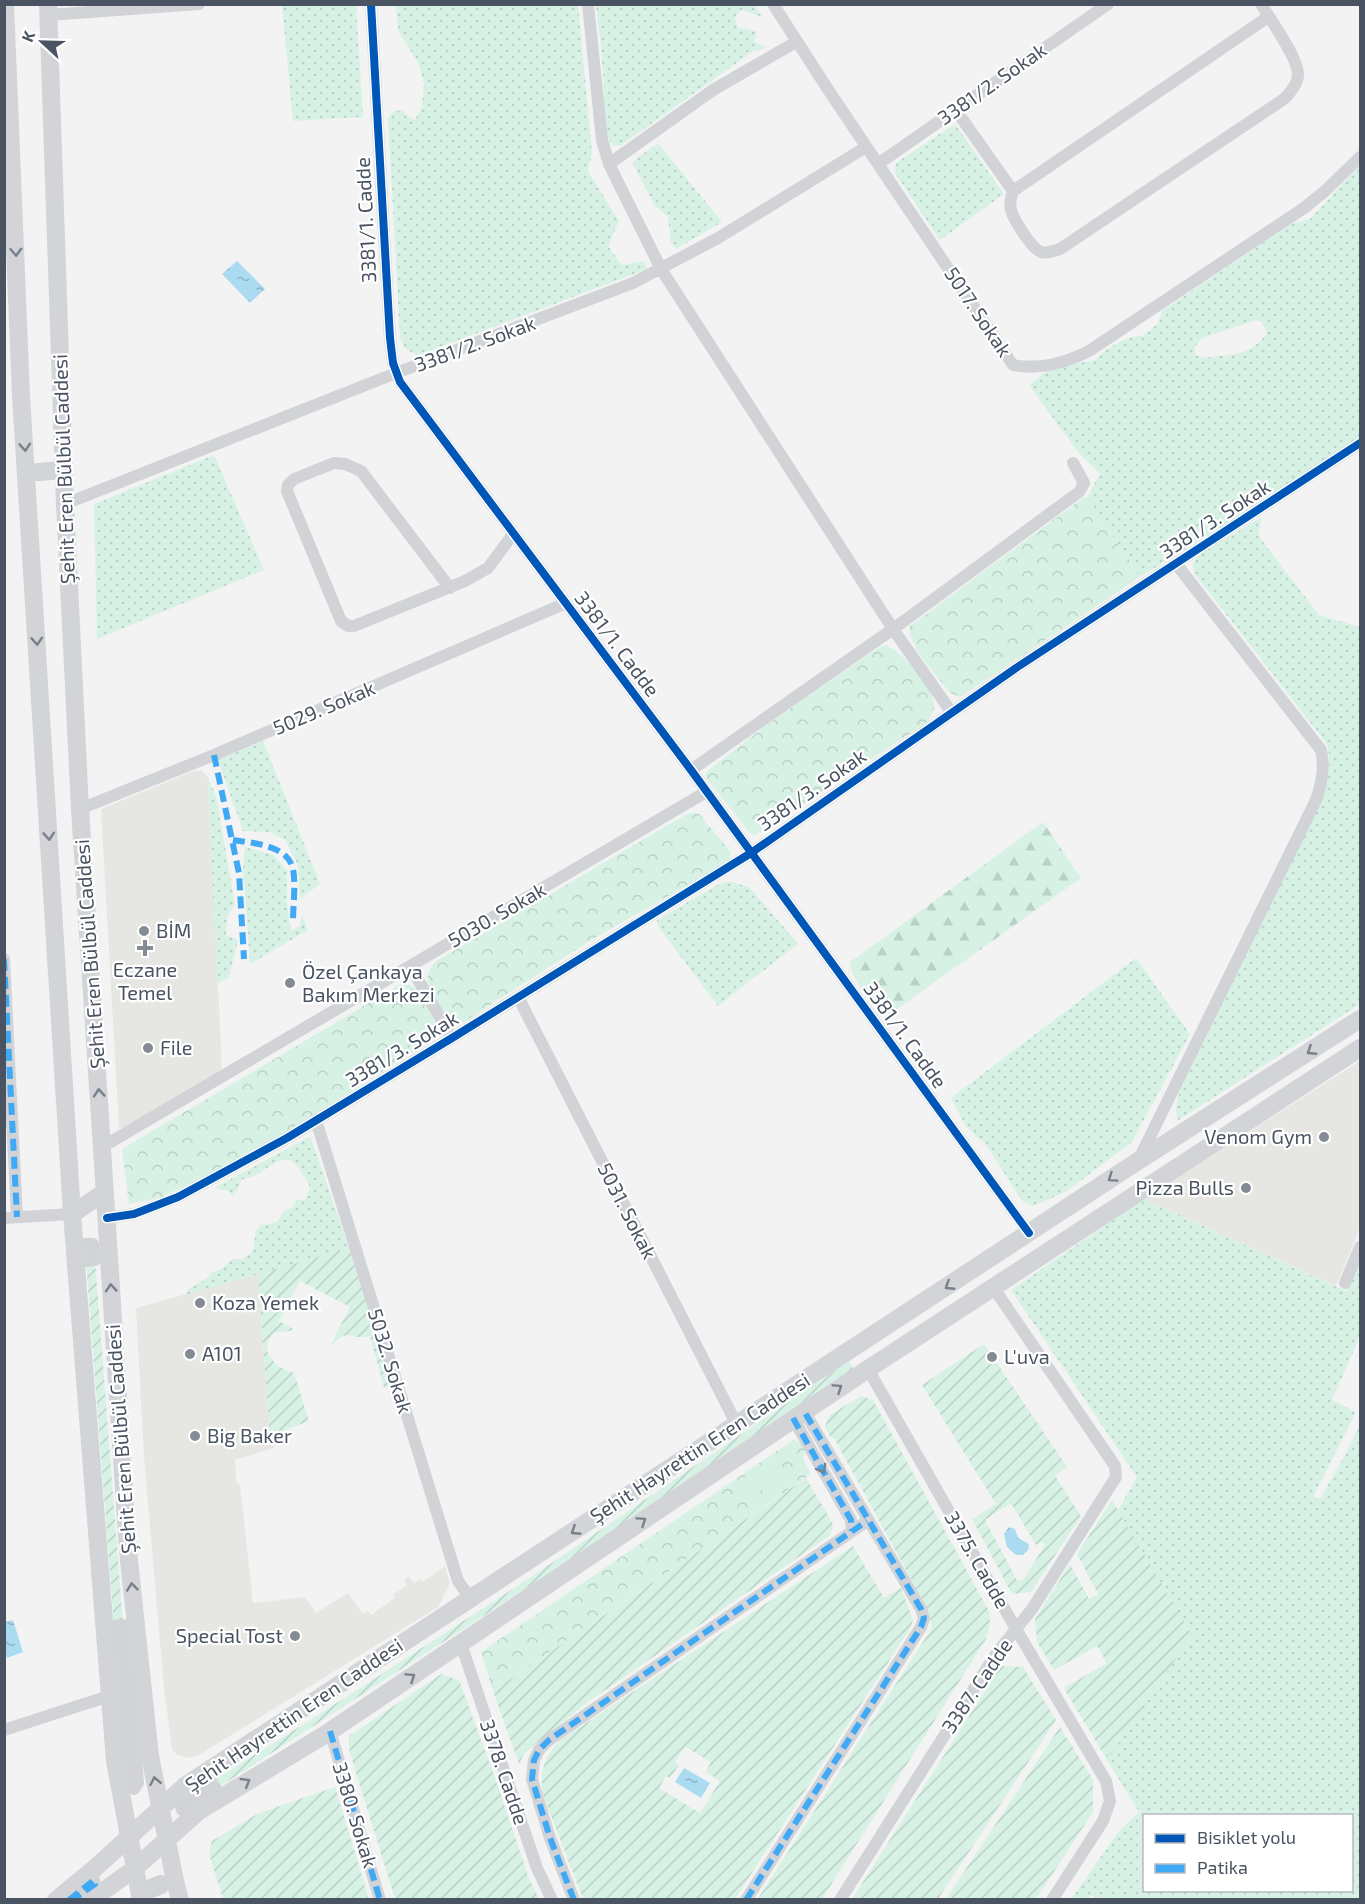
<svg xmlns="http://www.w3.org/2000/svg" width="1365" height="1904" font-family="'Exo 2',sans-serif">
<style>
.commercial{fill:#e6e7e2}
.grass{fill:url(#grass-dots);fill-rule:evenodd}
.forest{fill:url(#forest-firs)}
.park{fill:url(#park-crowns)}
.garden{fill:url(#garden-furrows);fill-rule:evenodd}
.pitch{fill:#d7f2e5}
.water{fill:url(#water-ripples)}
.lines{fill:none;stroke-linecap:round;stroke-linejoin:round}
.street{stroke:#d1d3d6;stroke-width:12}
.secondary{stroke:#d2d4d7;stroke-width:18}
.quiet{stroke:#3fa9f5;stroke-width:6;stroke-dasharray:12 6;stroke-linecap:butt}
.cycleway-casing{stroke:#fff;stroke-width:11}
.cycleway{stroke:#0057b8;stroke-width:8}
.oneway{stroke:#79808a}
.poi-dot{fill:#848b94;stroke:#fff;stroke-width:2}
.labels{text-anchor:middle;stroke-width:4.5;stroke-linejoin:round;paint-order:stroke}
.street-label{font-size:20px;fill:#495361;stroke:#fff}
.poi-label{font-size:20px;fill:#495361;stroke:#fff;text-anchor:start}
</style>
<defs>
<pattern id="grass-dots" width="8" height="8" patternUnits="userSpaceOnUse" patternTransform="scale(1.5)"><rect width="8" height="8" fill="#d7f2e5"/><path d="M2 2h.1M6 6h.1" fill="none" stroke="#bad1c7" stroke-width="1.8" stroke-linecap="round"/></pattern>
<pattern id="forest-firs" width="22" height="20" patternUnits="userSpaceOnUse" patternTransform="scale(1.5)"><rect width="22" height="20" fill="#d7f2e5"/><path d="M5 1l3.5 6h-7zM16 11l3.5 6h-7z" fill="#bad1c7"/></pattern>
<pattern id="park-crowns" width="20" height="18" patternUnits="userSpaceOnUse" patternTransform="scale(1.5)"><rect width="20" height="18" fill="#d7f2e5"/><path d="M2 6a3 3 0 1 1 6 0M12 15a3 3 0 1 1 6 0" fill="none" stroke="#bad1c7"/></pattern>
<pattern id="garden-furrows" width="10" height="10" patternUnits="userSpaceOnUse" patternTransform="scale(1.5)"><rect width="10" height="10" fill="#d7f2e5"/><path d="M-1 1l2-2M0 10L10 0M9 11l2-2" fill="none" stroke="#bad1c7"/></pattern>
<pattern id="water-ripples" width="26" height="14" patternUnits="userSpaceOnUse" patternTransform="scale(1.5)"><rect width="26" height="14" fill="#abdbf1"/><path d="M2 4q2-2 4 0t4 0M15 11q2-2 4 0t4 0" fill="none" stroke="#8db4c7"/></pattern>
</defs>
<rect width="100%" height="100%" fill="#f3f3f3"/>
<path class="commercial" d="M202,770L208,778L222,1069L216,1076L122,1128L119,1127L101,809L191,772Z
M1360,1061V1228L1336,1286L1144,1199Z
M258,1274L270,1436L274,1448L235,1460L236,1481L240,1485L253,1603L305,1597L316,1613L348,1593L363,1614L368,1611L371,1615L395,1598L393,1595L407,1585L404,1580L409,1576L414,1583L420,1579L423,1582L445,1566L450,1583L438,1607L199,1755L187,1758L176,1754L172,1749L164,1688L144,1457L136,1308Z"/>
<path class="grass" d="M282,5H356L363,117L293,121Z
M396,5H578L592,153L588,171L619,221L608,246L622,265L643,261L647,269L417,356L405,348L400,337L388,118L395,110L402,111L415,120L422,107L424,83L418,62L398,31Z
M596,5H754L763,17L741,10L735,16L737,27L757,31L754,42L767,48L752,52L620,146L612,145C599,124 605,111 604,90C603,61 599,33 596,5Z
M955,124L1004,194L940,240L895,173L896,163Z
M658,143L722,222L676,249L671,243L668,217L655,206L632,162Z
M1360,165V437L1256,508L1209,534L1140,577L1087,497L1100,474L1077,451L1029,385L1050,368L1096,360C1103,349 1129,335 1142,336L1158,324L1162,311L1291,224L1310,219ZM1257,320L1262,323L1267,332C1257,351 1236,355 1217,356C1208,357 1202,360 1194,353L1195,347L1202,338Z
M214,455L264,570L97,639L94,504Z
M1262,517L1258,535L1319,615L1360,627V1004L1177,1121L1176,1107L1180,1090L1320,803C1329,778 1332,770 1327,744L1194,573L1193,563L1200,554Z
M263,741L320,884L300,899L298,865L285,840L269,832L243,831L218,760Z
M208,778L216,796L235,904L227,917L226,935L238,940L229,977L217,984Z
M245,847L274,855L287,871V903L291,931L300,926L302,915L308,930L250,964L243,867Z
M729,881L749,887L798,944L718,1006L658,926L657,920L717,885Z
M1136,958L1190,1034L1132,1142L1067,1191L1033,1206L1022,1201L985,1143L975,1136L965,1125L951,1098Z
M307,1138H311L349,1248L185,1295L187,1290L207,1278L211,1273L222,1269L232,1259H243L250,1253L254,1248L255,1232L261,1225L277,1222L284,1211L293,1207L296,1200H305C312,1186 311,1186 302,1174C300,1171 300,1169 297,1166C285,1150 267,1169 255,1176C251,1178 246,1177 241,1180L237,1191L233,1196L229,1191L214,1188Z
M1144,1199L1346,1291L1360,1261V1336L1332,1400L1356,1412L1313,1497L1320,1499L1346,1453L1360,1424V1899L1098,1900L1091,1895L1087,1899H1071L1119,1831L1139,1812L1104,1755L1111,1754L1118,1510L1137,1477L1011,1290ZM1144,1816H1352V1890H1144Z"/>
<path class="forest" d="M1043,822L1081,878L890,1014C886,1013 883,1012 880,1010C871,1005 848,972 850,962Z"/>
<path class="park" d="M1087,497L1140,577L960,697L950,693C939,678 905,643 910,626L1083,498Z
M886,645C902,652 936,689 934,708C933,712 930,717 929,721L760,832L755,835L750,833L707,779L705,774L709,770L765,726L878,648Z
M694,812L699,814L731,852L729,861L588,942L461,1024L453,1023C438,1005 416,983 435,962L685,815Z
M401,984L410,985L416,988L442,1034L286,1132L219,1170L159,1198L129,1204L122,1149Z
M793,1440L800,1442L805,1451L803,1459L811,1474L493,1691L481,1652Z"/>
<path class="garden" d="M349,1248L393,1386L384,1388L370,1336C346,1341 351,1325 329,1348L350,1307L300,1281L279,1321L295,1330L274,1333L268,1341L267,1352L277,1366L294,1373L309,1421L270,1436L258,1274Z
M95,1260L123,1625L114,1626L86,1261Z
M984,1344L1067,1467L1055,1476L1081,1516L1031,1592L1012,1594L972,1519L996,1504L922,1385ZM1011,1503L1036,1545L1042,1542L1045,1545L1023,1580H1017L985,1520Z
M849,1361L853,1369L536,1582L216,1789L211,1782L323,1712L531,1577Z
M861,1396L873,1400L989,1611L990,1625L986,1639L822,1899L757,1900L932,1628L929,1612L834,1438L830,1437L825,1426L830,1415Z
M806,1478L832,1522L833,1528L829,1536L588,1702L532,1747L524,1754L519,1764L493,1691Z
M1112,1500L1192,1635L1111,1754L1104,1755L1064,1688L1107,1663L1097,1646L1054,1670L1037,1642L1035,1619L1070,1564L1089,1599L1098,1594L1077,1554Z
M853,1546L884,1598L901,1588L913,1620L911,1627L735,1899H583L542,1792C541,1768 544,1756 562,1739ZM685,1747L711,1762L706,1772L720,1781L700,1813L659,1788L666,1776L670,1778L679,1765L675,1762Z
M1001,1666L1023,1667L1056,1720L938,1899H852Z
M441,1674L459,1680L498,1786L528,1876L539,1899H395L349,1750V1736Z
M1060,1727L1093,1780V1812L1036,1899H946Z
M335,1787L369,1899H223L209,1854L212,1841L259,1813Z"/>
<path class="pitch" d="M767,1462L778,1479L749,1499L737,1483Z"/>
<path class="water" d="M237,261L265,289L250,303L222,274Z
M1009,1527L1015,1529L1018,1538L1029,1544L1028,1550L1023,1555H1016L1007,1547L1004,1534Z
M13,1620L23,1652L7,1658L5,1650V1622Z
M684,1768L710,1783L701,1798L675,1782Z"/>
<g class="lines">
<path class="street" d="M371,4L390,338L393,363L400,382L691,770L1029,1233
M588,4L602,140L609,164L661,269L893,629L952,713
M773,4L829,91L1013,365C1039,370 1065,363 1089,351L1304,208L1325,191L1360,157
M1261,4C1270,19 1299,59 1298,75C1298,84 1290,93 1284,99L1060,249C1054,251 1047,254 1041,252C1031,248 1014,220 1011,210C1009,204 1011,197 1013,191L1268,17
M49,15L199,4
M955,109L1013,191
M609,164L713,90L796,42
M878,164L1108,4
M65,504L396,373L633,283L718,238L866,147
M450,588L361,471L345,464L334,463L294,479L288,485L287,491L341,621L348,626H354L465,581L488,568L513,534
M691,770L893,629L1079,492L1084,483L1073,463
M80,809L214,755L566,603
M4,959L17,1217
M410,966L452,1038
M518,997L737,1425
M316,1120L458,1581L471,1599
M102,1147L706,792
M1139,1159L1316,800C1322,782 1325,768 1321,750L1177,565
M4,1218L72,1214
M107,1218L134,1214L178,1197L287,1138L452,1038L751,853L1016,668L1360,443
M85,1244H93L95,1260L86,1261Z
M1345,1283L1360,1247
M868,1369L1016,1629L1106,1781L1110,1801L1103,1821L1052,1900
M793,1418L851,1520L852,1531
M123,1625L136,1756H127L114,1626Z
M461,1644L537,1868L552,1900
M4,1730L109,1696
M330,1731L380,1900
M136,1760L138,1783L134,1789L129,1784L127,1761Z
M211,1782L216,1789L197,1801L192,1794Z
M187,1796L192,1804L182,1810L180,1801Z
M161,1881L162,1888L152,1892L150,1885Z
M72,1900L95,1884L94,1880L84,1888
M574,1900L550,1838L532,1779L534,1760L539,1750L549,1740L867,1521
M746,1900L921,1627L924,1618L921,1609L804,1411
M840,1900L996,1654L1032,1609L1116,1477L1115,1466L993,1287"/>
<path class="secondary" d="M5,4L21,396L72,1214L115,1761L141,1900
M48,4L65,504L80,809L128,1551L150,1756L175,1881L180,1900
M26,473L64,470
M72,1214L105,1192
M56,1900L94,1869L186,1785L1138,1161L1360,1019
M91,1900L134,1869L199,1811L326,1734L868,1369L1360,1048"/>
<path class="quiet" d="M214,755L239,873L244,959
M233,840C253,843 288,845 293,869C296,884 293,906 293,922
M4,959L17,1217
M793,1418L851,1520L852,1531
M330,1731L380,1900
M69,1900L94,1880L95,1884L72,1900
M574,1900L550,1838L532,1779L534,1760L539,1750L549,1740L867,1521
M746,1900L921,1627L924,1618L921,1609L804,1411"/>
<defs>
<path id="cycleway" d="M371,4L390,338L393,363L400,382L691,770L1029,1233
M107,1218L134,1214L178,1197L287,1138L452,1038L751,853L1016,668L1360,443"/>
</defs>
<use href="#cycleway" class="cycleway-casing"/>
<use href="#cycleway" class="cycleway"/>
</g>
<defs><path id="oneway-chevron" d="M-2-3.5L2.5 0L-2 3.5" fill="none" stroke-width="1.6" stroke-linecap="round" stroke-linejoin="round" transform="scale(1.5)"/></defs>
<g class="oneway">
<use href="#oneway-chevron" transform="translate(16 252) rotate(88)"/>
<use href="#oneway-chevron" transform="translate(25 447) rotate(86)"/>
<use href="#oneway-chevron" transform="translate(37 641) rotate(86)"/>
<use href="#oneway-chevron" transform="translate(49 836) rotate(86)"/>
<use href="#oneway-chevron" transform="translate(1311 1051) rotate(147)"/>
<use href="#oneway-chevron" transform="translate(99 1093) rotate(-94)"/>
<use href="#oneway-chevron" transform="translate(1112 1178) rotate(146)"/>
<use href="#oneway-chevron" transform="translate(949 1286) rotate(147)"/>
<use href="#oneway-chevron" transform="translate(111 1288) rotate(-94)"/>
<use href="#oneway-chevron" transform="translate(838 1388) rotate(-34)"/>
<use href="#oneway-chevron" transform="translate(822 1469) rotate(61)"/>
<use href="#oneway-chevron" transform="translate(642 1521) rotate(-34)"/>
<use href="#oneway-chevron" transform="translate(575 1531) rotate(147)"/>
<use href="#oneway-chevron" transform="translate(132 1587) rotate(-96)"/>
<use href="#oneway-chevron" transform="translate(411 1677) rotate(-34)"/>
<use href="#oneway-chevron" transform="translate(155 1781) rotate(-101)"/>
<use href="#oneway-chevron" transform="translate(246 1782) rotate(-31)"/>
</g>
<g class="poi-dot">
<circle cx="144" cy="931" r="6"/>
<path d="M142 939h6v6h6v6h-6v6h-6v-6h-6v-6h6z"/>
<circle cx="290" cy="983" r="6"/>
<circle cx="148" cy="1048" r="6"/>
<circle cx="1324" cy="1137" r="6"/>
<circle cx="1246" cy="1188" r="6"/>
<circle cx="200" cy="1303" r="6"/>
<circle cx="190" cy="1354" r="6"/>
<circle cx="992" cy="1357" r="6"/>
<circle cx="195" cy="1436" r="6"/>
<circle cx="295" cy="1636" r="6"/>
</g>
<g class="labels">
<g class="street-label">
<text transform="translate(992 84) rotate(-35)" y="7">3381/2. Sokak</text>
<text transform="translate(366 220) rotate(-93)" y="7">3381/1. Cadde</text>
<text transform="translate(978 312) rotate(56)" y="7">5017. Sokak</text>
<text transform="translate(475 344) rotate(-20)" y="7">3381/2. Sokak</text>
<text transform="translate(64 469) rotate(-92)" y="7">Şehit Eren Bülbül Caddesi</text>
<text transform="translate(1215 519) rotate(-33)" y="7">3381/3. Sokak</text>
<text transform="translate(617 644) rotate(53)" y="7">3381/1. Cadde</text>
<text transform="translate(324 708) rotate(-23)" y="7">5029. Sokak</text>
<text transform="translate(812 790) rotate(-35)" y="7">3381/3. Sokak</text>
<text transform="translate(497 915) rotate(-30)" y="7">5030. Sokak</text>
<text transform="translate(90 954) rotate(-94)" y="7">Şehit Eren Bülbül Caddesi</text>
<text transform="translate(905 1035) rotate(54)" y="7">3381/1. Cadde</text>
<text transform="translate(402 1049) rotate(-31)" y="7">3381/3. Sokak</text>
<text transform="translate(627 1211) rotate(63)" y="7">5031. Sokak</text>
<text transform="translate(390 1361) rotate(73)" y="7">5032. Sokak</text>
<text transform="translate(121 1439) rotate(-94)" y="7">Şehit Eren Bülbül Caddesi</text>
<text transform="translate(700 1448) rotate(-33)" y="7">Şehit Hayrettin Eren Caddesi</text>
<text transform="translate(977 1560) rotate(60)" y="7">3375. Cadde</text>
<text transform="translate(977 1686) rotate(-56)" y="7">3387. Cadde</text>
<text transform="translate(294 1715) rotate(-34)" y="7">Şehit Hayrettin Eren Caddesi</text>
<text transform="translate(504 1772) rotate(71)" y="7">3378. Cadde</text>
<text transform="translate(355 1815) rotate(73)" y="7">3380. Sokak</text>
</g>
<g class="poi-label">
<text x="156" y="938">BİM</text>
<text x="145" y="977" text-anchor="middle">Eczane<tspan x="145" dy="23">Temel</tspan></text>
<text x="302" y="979">Özel Çankaya<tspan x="302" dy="23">Bakım Merkezi</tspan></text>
<text x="160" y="1055">File</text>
<text x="1312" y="1144" text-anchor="end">Venom Gym</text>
<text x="1234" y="1195" text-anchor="end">Pizza Bulls</text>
<text x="212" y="1310">Koza Yemek</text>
<text x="202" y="1361">A101</text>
<text x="1004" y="1364">L'uva</text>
<text x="207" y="1443">Big Baker</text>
<text x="283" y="1643" text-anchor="end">Special Tost</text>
</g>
</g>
<rect width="1365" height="1904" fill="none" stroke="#495361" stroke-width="12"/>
<rect x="1143" y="1814" width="210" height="78" fill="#ffffff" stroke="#b6bac0" stroke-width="1.5"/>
<rect x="1155" y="1834" width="30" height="9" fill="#0057b8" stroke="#b6bac0" stroke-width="1.5"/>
<text x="1197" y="1844" font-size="18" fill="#495361">Bisiklet yolu</text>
<rect x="1155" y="1864" width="30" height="9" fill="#3fa9f5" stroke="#b6bac0" stroke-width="1.5"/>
<text x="1197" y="1874" font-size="18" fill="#495361">Patika</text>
<g transform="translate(42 42) rotate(292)" stroke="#ffffff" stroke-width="4.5" paint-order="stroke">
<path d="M0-4.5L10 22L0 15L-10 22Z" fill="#495361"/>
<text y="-9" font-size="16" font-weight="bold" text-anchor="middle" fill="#495361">K</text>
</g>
</svg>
